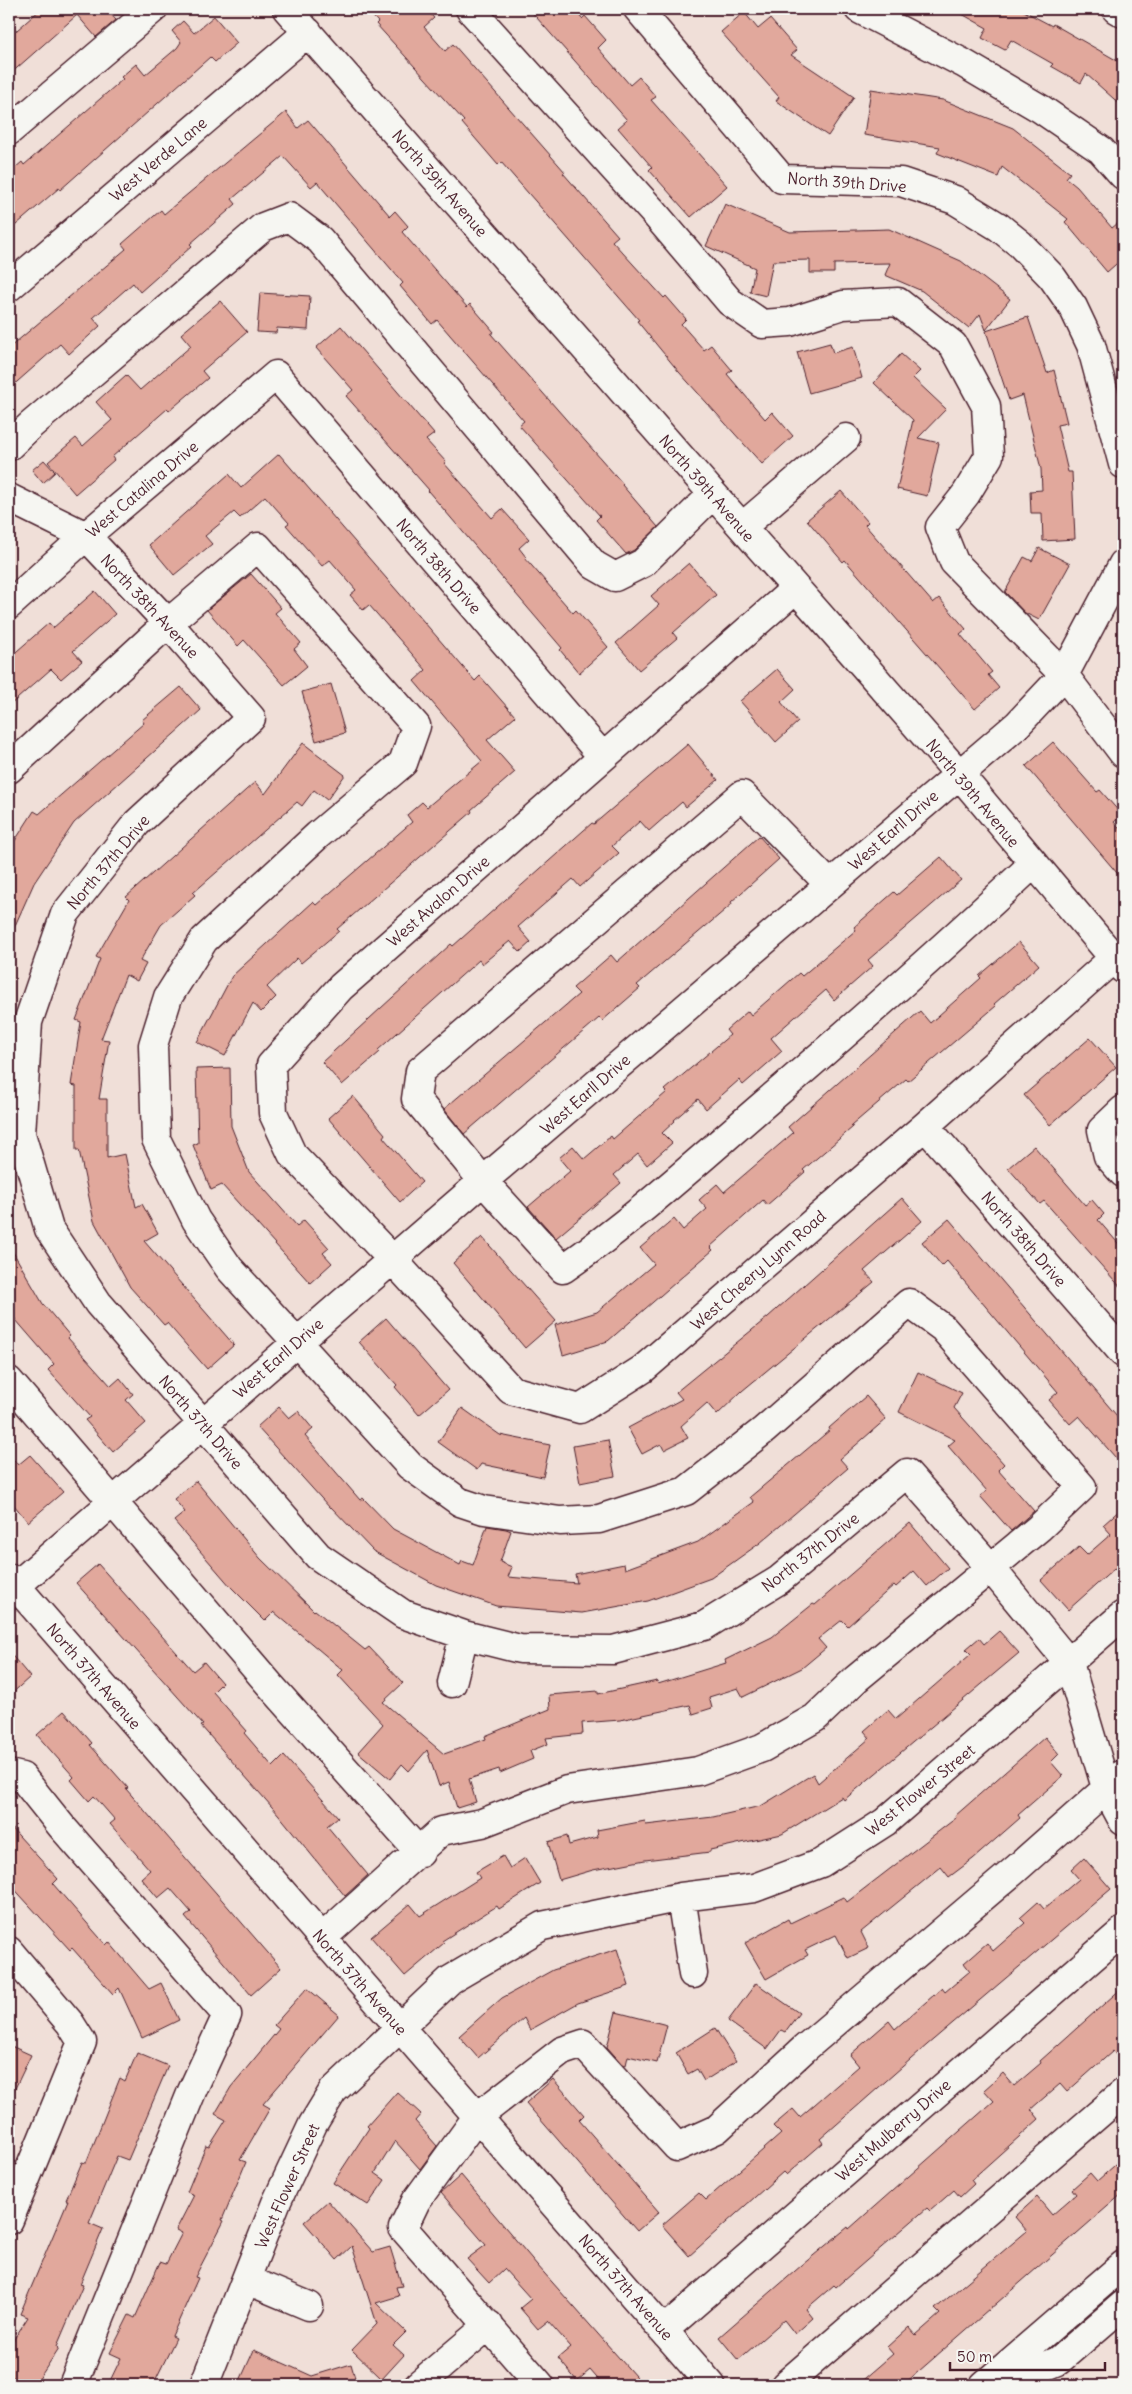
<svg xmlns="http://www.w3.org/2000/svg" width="1132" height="2394" font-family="Delius,sans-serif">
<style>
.building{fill:#e1a89c;stroke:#4a1f2b}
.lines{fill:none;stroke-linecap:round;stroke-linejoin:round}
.minor-casing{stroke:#4a1f2b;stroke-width:31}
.minor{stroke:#f6f6f2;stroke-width:28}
.labels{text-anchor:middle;stroke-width:4;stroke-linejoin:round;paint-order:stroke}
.street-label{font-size:16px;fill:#4a1f2b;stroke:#f6f6f2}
</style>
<rect width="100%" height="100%" fill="#f0dfd8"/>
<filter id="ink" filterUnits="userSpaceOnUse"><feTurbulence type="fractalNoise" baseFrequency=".02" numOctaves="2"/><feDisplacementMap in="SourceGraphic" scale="10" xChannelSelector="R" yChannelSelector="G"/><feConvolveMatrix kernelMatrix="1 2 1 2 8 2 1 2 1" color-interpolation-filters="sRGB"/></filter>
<g filter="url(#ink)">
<path class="building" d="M41,9H106L116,20L96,37L77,15L9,75V37Z
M366,9H426L434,18L424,27L445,51L453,44L565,172L563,173L618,236L612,241L664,298L666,296L686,319L681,324L704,350L711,345L732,370L727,374L765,419L772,412L793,436L762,464L679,372L637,321L639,320L501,162L498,165L462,123L464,121L376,24L378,22Z
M529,9H574L582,19L585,16L606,40L598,48L630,85L639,77L656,97L651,100L727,186L691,217L649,170L652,167L618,128L627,120Z
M953,9H1020L1052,26L1053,24L1123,64V107L1086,74L1081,83L1051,66L1053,64L1011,40L1005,50L982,38L987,28Z
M744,12L758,29L770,19L797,50L791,55L854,97L828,136L776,101L779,97L721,32Z
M214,16L237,43L215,62L210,57L60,190L59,188L9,231V173L22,162L24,165L123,79L121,77L136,64L145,75L177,48L181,42L172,31L183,21L194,33Z
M871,89L943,100L1013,128L1070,173L1066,178L1077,187L1112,228L1123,219V258L1107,272L1065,222L1068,219L1002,167L998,177L937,153L940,147L864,135Z
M286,112L298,128L308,120L390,216L395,211L408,226L402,232L467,307L470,304L494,332L491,334L623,484L622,485L658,527L634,550L626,554L596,520L600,516L519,425L524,421L437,320L432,324L400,286L403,283L317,182L311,187L283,156L232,199L236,204L190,244L192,246L140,292L133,283L93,318L100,326L69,354L60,344L9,389V348L126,249L122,244L161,210L164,214Z
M725,204L790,232L889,229L961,261L1010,299L986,330L980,314L969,328L922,291L885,275L890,263L834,264V273H810V260L773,261L766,296L750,292L755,268L706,246Z
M260,293L310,296L308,330L277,328L276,333L257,332Z
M220,301L247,332L202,371L208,378L169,411L167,409L112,457L114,460L75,494L48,462L76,438L83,446L112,420L96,402L126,375L140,390L191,346L181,334Z
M1028,317L1047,373L1054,370L1067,423L1057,425L1068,472H1072L1075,539L1043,541L1042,513H1031L1030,491L1042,490L1041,469L1023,395L1009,400L986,331Z
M341,326L434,434L426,440L446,462L444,463L492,518L502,509L529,539L519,548L526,557L525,558L573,613L576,610L608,647L579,673L560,650L562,648L428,491L429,490L346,396L353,390L316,348Z
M830,343L833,353L853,347L862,378L809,393L797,352Z
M901,354L920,371L913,378L946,409L918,438L939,443L927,496L897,489L913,420L874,383Z
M279,454L475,681L480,676L515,716L487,740L515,772L471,810L472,812L337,929L339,931L301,963L297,958L267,987L276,997L261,1012L253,1003L225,1056L197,1042L232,976L313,902L316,905L412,822L407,815L422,802L427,807L482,761L414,681L426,670L369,605L363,610L350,595L356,590L330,560L322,566L286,525L289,523L265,496L240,518L234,512L205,536L212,544L174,575L149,545L229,474L241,488Z
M44,460L55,472L43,483L32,470Z
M841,491L868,522L865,525L933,603L939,598L966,629L960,634L992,672L988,675L999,688L975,709L845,560L843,562L807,520Z
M1039,548L1070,564L1039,620L1025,613L1005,592L1024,557L1032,561Z
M689,563L716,595L673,633L677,638L639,670L616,643L659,605L651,596Z
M251,574L281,608L275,613L301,643L294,649L307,666L284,685L244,640L238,646L207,610Z
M95,591L115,614L73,651L82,661L61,679L51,669L9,706V658L49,623L53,628Z
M777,669L795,689L781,702L798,722L776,742L740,701Z
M331,684L345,733L316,741L302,692Z
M181,687L201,710L74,823L34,883L9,939V850L34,811L39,814L144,723L142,720Z
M1053,742L1097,792L1100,790L1122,815L1114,822L1123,833V880L1026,766Z
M303,743L345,775L327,800L314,790L302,806L297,802L193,893L195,895L161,925L140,961L146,964L137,981L126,975L101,1039L109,1040L99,1099H107V1158L125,1154L136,1207L142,1204L158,1233L144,1241L234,1345L207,1369L167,1323L164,1325L130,1287L94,1221L79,1150H76V1086L71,1085L81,1022L76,1020L100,959L96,957L129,900L126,897L255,782L265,794Z
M688,744L718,780L686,807L682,802L649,831L640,821L612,846L619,853L580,887L573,879L518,927L531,942L520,952L510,941L482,964L479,960L378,1050L380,1052L342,1085L322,1062L451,944L453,946L592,823L594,824Z
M759,836L779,859L731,902L732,904L637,985L640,988L602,1021L599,1018L464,1134L444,1109L579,994L573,988L611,955L617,962Z
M941,857L961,880L868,960L873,966L834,1000L826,990L771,1038L782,1051L743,1085L739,1080L706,1109L698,1099L674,1120L675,1121L662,1133L672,1143L647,1165L638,1154L614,1175L621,1183L556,1238L528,1207L570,1171L559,1158L573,1146L584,1159L611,1136L613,1139L667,1092L665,1090L730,1035L726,1030L748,1011L751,1015L799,973L802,976L856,930L854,927L894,892L897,895Z
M1019,942L1039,965L994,1004L996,1006L908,1081L906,1079L851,1126L853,1127L803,1170L805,1172L767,1205L763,1200L710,1247L713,1250L608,1341L563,1355L555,1325L597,1312L654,1264L640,1248L674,1219L683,1230L707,1209L699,1200L717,1184L724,1192L793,1133L788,1127L920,1011L930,1023L981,978L979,976Z
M1090,1038L1116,1067L1050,1125L1024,1095Z
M230,1068L231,1126L249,1172L297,1226L304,1220L329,1248L323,1253L332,1263L310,1283L222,1185L211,1190L193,1145L198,1143L196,1069Z
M353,1096L385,1134L383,1137L422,1182L400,1202L328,1118Z
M1034,1146L1085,1205L1092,1200L1104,1214L1098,1220L1123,1249V1290L1044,1201L1040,1204L1008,1168Z
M902,1198L922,1221L864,1271L874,1282L742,1391L717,1415L707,1403L681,1426L688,1438L664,1450L661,1444L642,1454L628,1428L682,1399L676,1392L768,1317Z
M949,1219L1123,1423V1466L1079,1416L1070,1424L1049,1400L1058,1392L947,1261L942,1266L922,1242Z
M482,1237L556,1321L525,1348L453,1263Z
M9,1245L43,1304L70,1336L68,1338L111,1386L120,1378L133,1394L126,1400L146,1423L113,1452L85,1420L90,1417L48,1370L54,1364L9,1312Z
M386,1318L448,1390L419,1415L395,1387L397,1385L359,1342Z
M918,1372L962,1393L954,1408L1004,1464L998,1470L1034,1511L1011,1531L980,1496L987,1491L948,1446L955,1440L899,1412Z
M866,1396L886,1419L840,1459L848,1468L760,1543L711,1578L648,1601L582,1613L496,1606L436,1585L373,1551L331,1507L330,1508L257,1427L279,1407L289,1418L298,1411L313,1429L305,1436L360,1500L363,1498L393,1529L460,1565L462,1561L473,1565L487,1526L506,1529L511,1531L500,1562L512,1567L508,1577L577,1583L575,1574L624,1564L625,1569L698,1542L754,1502L750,1497L830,1430L829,1428Z
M462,1408L500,1435L550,1445L543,1477L481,1464L477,1470L438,1442Z
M608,1440L615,1476L580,1483L573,1446Z
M9,1454L18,1465L30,1455L63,1492L28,1522L9,1499Z
M196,1481L260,1558L314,1611L315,1610L365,1650L369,1647L403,1683L383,1702L444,1754L486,1739L485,1736L550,1709L549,1695L598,1691V1694L657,1681L658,1684L726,1663L725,1660L772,1637L813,1604L815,1605L910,1523L948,1568L927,1586L914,1571L896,1587L894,1585L848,1626L842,1620L818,1639L826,1648L802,1668L743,1697L738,1688L709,1697L712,1708L693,1714L690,1705L620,1720L582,1723L583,1734L546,1738L548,1744L530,1751L533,1759L500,1773L499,1769L469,1779L476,1802L457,1808L449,1782L439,1786L427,1750L409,1771L402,1764L390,1779L358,1752L383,1724L338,1675L343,1670L274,1612L265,1621L231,1587L174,1521L185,1512L174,1499Z
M1123,1507V1561L1068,1610L1041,1580L1079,1547L1087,1555L1111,1534L1103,1525Z
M98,1564L193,1671L204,1662L222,1683L213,1692L247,1731L244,1733L273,1767L284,1756L338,1817L327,1826L368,1875L345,1896L279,1815L201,1726L203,1725L76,1583Z
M999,1631L1019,1653L844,1800L842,1797L782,1834L710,1850V1852L645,1860L593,1870L559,1880L548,1842L567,1836L569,1845L598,1837L597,1830L645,1821L646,1825L713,1817L761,1806L813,1774L818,1783L870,1738L864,1731L888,1710L896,1719L971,1654L966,1649L979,1638L984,1644Z
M9,1652L30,1677L9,1696Z
M64,1711L92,1743L90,1745L128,1788L126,1789L281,1968L251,1995L185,1917L191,1912L170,1888L158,1898L141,1878L150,1870L110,1824L115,1820L94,1796L89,1801L71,1780L74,1777L37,1735Z
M1045,1737L1059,1754L1051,1762L1063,1776L1018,1815L1020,1818L973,1859L949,1877L941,1867L861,1932L869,1948L848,1958L836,1935L805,1950L808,1955L766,1979L745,1943L788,1919L790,1923L844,1897L847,1902L956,1818L955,1816Z
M9,1825L58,1879L53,1884L106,1945L109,1942L149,1989L161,1983L179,2020L142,2038L119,1988L113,1994L72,1948L70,1950L9,1883Z
M503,1856L510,1868L525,1858L540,1883L499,1909L497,1906L442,1941L444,1943L405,1976L371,1937L410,1904L420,1916L480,1878L476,1872Z
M1084,1858L1111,1889L927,2045L820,2139L823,2143L786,2175L783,2172L689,2256L662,2225L699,2193L706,2200L781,2134L773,2126L793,2109L800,2117L859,2066L850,2055L889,2021L895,2029L942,1988L945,1992L970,1971L964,1963L987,1943L993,1951L1025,1923L1020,1918L1038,1902L1044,1909L1079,1879L1071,1870Z
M617,1949L629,1986L578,2003L530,2030L524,2018L478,2058L459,2036L502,1998L553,1970Z
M756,1983L799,2013L785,2032L781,2030L767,2049L728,2021Z
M1123,1987V2063L1113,2051L1067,2092L1060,2084L1031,2109L1039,2119L971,2180L974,2184L960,2197L954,2190L930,2211L927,2208L836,2287L834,2285L806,2309L813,2318L795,2334L784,2320L738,2360L719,2337L802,2265L848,2227L849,2229L994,2101L984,2090L1003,2073L1014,2086L1041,2063L1040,2061Z
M307,1988L339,2015L263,2104L270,2108L240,2160L246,2162L222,2220L224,2221L195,2277L198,2278L172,2336L176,2338L153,2385H108L121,2358L110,2353L129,2315L135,2318L160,2262L166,2264L182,2233L176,2230L194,2195L187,2192L206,2146L209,2147L226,2120L215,2114L231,2087L279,2029L274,2025Z
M616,2012L667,2025L657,2063L628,2056L626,2065L622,2064L607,2047Z
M715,2028L736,2061L704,2081L697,2069L688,2074L676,2053Z
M9,2045L31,2055L9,2101Z
M137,2053L168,2066L128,2160L117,2156L89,2223L103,2229L80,2284L83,2285L57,2346L59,2348L35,2385H26L9,2375V2347L28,2317L20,2314L68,2200H66L82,2162L86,2163L120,2078L125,2081Z
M553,2079L584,2115L579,2120L659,2212L637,2231L526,2103Z
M397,2092L421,2114L415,2121L437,2146L420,2169L395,2141L375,2173L385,2180L368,2205L333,2183L369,2128L367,2126Z
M1123,2158V2193L903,2385H857L893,2354L887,2347L909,2327L916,2335L940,2314L935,2309L1027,2231L1015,2217L1037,2197L1052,2215L1076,2194L1072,2189L1090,2173L1097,2181Z
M461,2175L537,2265L643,2385H603L590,2370L577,2381L558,2358L571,2347L548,2321L538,2329L520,2308L531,2299L504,2269L489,2283L467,2259L486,2245L441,2193Z
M328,2201L373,2252L390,2247L402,2286L396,2287L399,2296L376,2303L406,2332L393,2345L404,2355L382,2379L352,2350L377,2324L352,2246L337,2260L304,2222Z
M254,2350L312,2376L351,2364L357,2385H238Z"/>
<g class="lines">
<defs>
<path id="minor" d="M287,9L959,774L1123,969
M470,9L655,214L730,302L762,324L790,322L843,305L898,302L953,345L986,406L989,456L966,494L940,527L954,562L1064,675L1123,753
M638,9L782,179L901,182L955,200L999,227L1020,244L1052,277L1073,307L1091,345L1123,464
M859,9L963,63L1041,109L1101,150L1123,175
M1116,9L1123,13
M9,131L153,9
M9,287L308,32
M9,446L31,425L263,227L289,217L320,240L594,565L615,577L643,563L713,494
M9,498L86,536L168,623L251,718L137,823L65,914L28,1022L21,1134L49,1229L98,1303L318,1556L403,1614L464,1635L520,1649L613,1650L704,1626L779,1580L907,1473L990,1567L1069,1663L1107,1791L1123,1821
M742,527L846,438
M795,589L341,987L271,1065L273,1113L292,1154L393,1260L511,1390L580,1409L643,1369L925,1126L1114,958
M9,605L86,536L276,375L602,756
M9,769L168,623L258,547L416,726L403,763L318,835L204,940L168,997L153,1045L156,1139L196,1220L229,1268L410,1466L460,1502L484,1510L560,1521L599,1519L686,1491L764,1430L909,1303L943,1328L1082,1487L1039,1528L856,1679L815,1718L762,1748L698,1771L567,1790L482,1823L441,1831L322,1938
M829,884L742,795L420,1071L416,1099L483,1181L563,1269C634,1220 697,1162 762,1106C854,1027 945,947 1033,864
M1123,1110L1102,1130L1108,1156L1123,1173
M925,1126L1123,1353
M9,1381L270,1685L420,1853
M9,1578L711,2385
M9,1592L483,1181L1017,725L1064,675L1123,564
M452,1683L464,1635
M9,1774L22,1777L62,1827L227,2015L192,2091L73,2385
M681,1897L693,1974
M9,1951L70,2023L82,2042L9,2220
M247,2280L309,2306
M664,2330L1123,1931
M204,2385L276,2203L313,2124L333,2091L450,1980L542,1926L681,1897L754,1888L821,1863L885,1822L1123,1615
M418,2385L489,2325
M540,2385L403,2228L416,2201L477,2117L562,2051L583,2044L677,2147L717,2129L804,2049L1016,1869L1123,1774
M785,2385L1123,2093
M984,2385L1123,2265
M1001,2385L1058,2361L1123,2305"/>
</defs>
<use href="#minor" class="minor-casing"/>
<use href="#minor" class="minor"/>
</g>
</g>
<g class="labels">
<g class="street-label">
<text transform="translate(158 159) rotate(-40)" y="6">West Verde Lane</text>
<text transform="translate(847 182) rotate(4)" y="6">North 39th Drive</text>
<text transform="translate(440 183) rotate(49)" y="6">North 39th Avenue</text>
<text transform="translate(707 488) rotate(49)" y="6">North 39th Avenue</text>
<text transform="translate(142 489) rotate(-40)" y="6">West Catalina Drive</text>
<text transform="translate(439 566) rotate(49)" y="6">North 38th Drive</text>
<text transform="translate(150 606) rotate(47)" y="6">North 38th Avenue</text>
<text transform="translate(973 793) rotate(50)" y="6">North 39th Avenue</text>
<text transform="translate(893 830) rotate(-41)" y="6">West Earll Drive</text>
<text transform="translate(108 862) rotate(-50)" y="6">North 37th Drive</text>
<text transform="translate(438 901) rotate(-41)" y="6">West Avalon Drive</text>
<text transform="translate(585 1094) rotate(-41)" y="6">West Earll Drive</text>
<text transform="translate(1024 1239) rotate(49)" y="6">North 38th Drive</text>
<text transform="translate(758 1270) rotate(-41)" y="6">West Cheery Lynn Road</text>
<text transform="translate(278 1358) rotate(-41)" y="6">West Earll Drive</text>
<text transform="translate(201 1422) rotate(49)" y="6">North 37th Drive</text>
<text transform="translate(810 1552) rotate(-38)" y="6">North 37th Drive</text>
<text transform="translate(94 1676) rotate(49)" y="6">North 37th Avenue</text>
<text transform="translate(920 1790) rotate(-39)" y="6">West Flower Street</text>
<text transform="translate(360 1982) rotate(49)" y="6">North 37th Avenue</text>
<text transform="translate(893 2130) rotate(-41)" y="6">West Mulberry Drive</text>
<text transform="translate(287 2186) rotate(-66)" y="6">West Flower Street</text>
<text transform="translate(626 2287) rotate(49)" y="6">North 37th Avenue</text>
</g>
</g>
<rect width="1132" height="2394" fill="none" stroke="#f6f6f2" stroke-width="30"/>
<rect x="15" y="15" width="1102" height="2364" fill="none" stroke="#4a1f2b" stroke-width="2" filter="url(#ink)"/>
<path d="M950 2362v8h155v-8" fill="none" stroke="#4a1f2b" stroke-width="2.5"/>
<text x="957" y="2362" font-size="15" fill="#4a1f2b" stroke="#f6f6f2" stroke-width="4" paint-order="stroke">50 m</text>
</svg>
